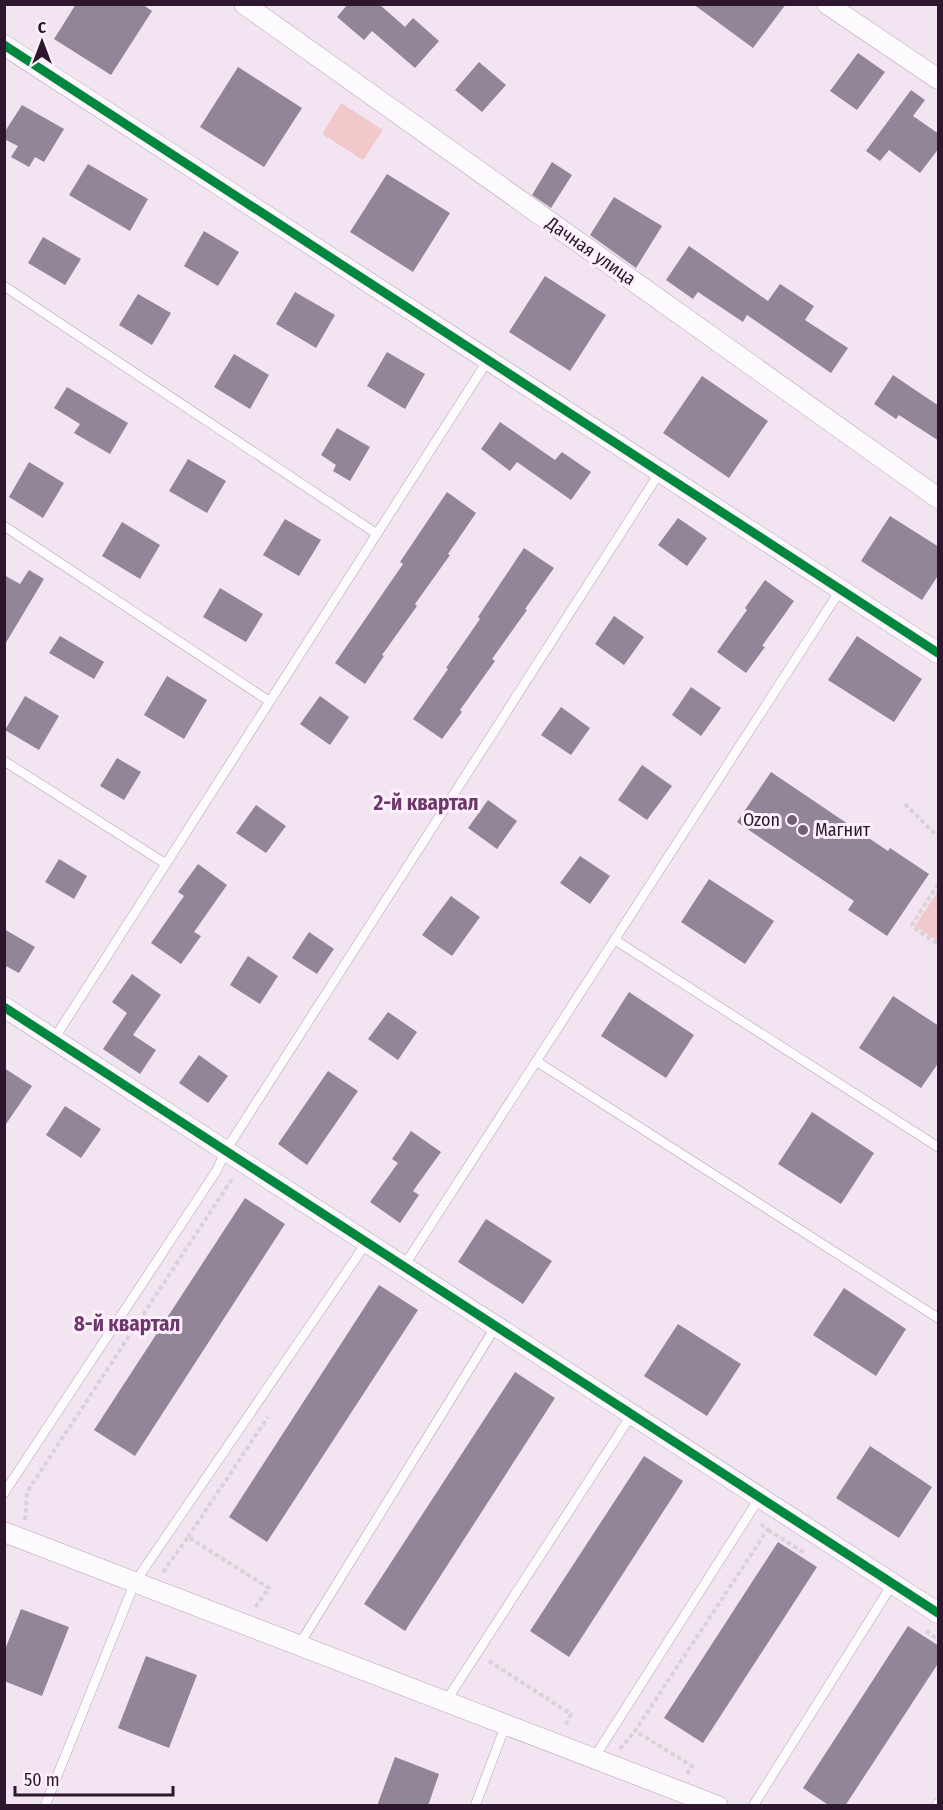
<svg xmlns="http://www.w3.org/2000/svg" width="943" height="1810" font-family="'Fira Sans Condensed',sans-serif">
<style>
.green{fill:#f1c9cb}
.building{fill:#928597}
.lines{fill:none;stroke-linecap:round;stroke-linejoin:round}
.service-casing{stroke:#b4a2b3;stroke-width:10}
.minor-casing{stroke:#b4a2b3;stroke-width:21}
.path{stroke:#d9d3d8;stroke-width:4;stroke-dasharray:4.5 3;stroke-linecap:butt}
.service{stroke:#fdfbfd;stroke-width:9}
.minor{stroke:#fdfbfd;stroke-width:20}
.cycleway-casing{stroke:#fef0fd;stroke-width:13}
.cycleway{stroke:#00873e;stroke-width:9}
.poi-dot{fill:#735f73;stroke:#fef0fd;stroke-width:2}
.labels{text-anchor:middle;stroke-width:6;stroke-linejoin:round;paint-order:stroke}
.street-label{font-size:18px;fill:#2e172e;stroke:#fef0fd}
.poi-label{font-size:18px;fill:#2e172e;stroke:#fef0fd;text-anchor:end}
.quarter-label{font-size:21px;font-weight:bold;fill:#6d366c;stroke:#fef0fd}
</style>
<rect width="100%" height="100%" fill="#f3e4f2"/>
<path class="green" d="M341,103L383,130L363,160L322,134Z
M938,891V941L915,926Z"/>
<path class="building" d="M76,4H142L152,11L111,75L54,39Z
M348,4H379L405,27L413,18L439,41L415,68L372,31L364,40L337,17Z
M693,4H786L753,48Z
M858,53L885,72L857,110L830,91Z
M479,62L506,85L482,112L455,90Z
M238,67L302,108L264,167L200,127Z
M911,90L925,100L913,116L939,134V148L920,173L889,150L880,161L866,151Z
M22,105L64,129L44,162L35,157L29,167L11,157L18,146L4,139V133Z
M552,162L572,175L551,208L532,195Z
M88,164L148,199L130,231L69,195Z
M387,174L450,213L413,272L350,232Z
M614,197L662,226L636,268L590,235Z
M204,231L239,252L218,286L184,266Z
M43,237L81,259L65,285L28,263Z
M689,246L768,301L780,284L814,306L805,320L848,348L831,373L747,315L743,322L698,292L693,299L666,280Z
M545,276L606,315L570,371L509,332Z
M295,292L335,315L316,348L276,324Z
M138,294L171,313L152,345L119,325Z
M387,352L425,374L405,409L367,386Z
M234,354L269,375L250,409L214,387Z
M893,375L939,406V441L899,415L896,419L874,404Z
M702,376L768,421L729,478L663,433Z
M67,387L128,423L110,454L74,433L80,424L54,408Z
M500,422L555,460L562,452L591,472L571,500L517,462L510,471L481,449Z
M337,428L370,447L350,481L333,471L336,465L321,455Z
M188,459L226,481L207,513L169,491Z
M29,462L64,483L43,518L9,497Z
M447,492L476,513L448,554L450,555L415,604L417,606L382,655L384,656L365,684L335,663L403,564L400,562Z
M890,516L939,547V574L922,600L861,561Z
M678,518L707,538L687,566L658,545Z
M285,519L321,540L299,576L263,555Z
M122,522L160,545L140,579L102,556Z
M524,548L554,568L525,609L527,610L492,659L495,661L460,710L462,712L442,739L413,719L448,669L446,668L480,619L478,617Z
M29,570L44,579L4,646V575L20,584Z
M765,580L794,601L762,646L765,647L746,673L717,652L747,610L745,608Z
M220,588L263,614L246,642L203,617Z
M614,616L644,637L624,665L595,644Z
M60,636L104,662L94,679L49,653Z
M857,636L922,679L894,722L828,680Z
M167,676L207,700L184,739L144,715Z
M691,687L721,708L701,736L672,715Z
M25,696L59,716L39,750L5,730Z
M320,696L349,717L330,745L300,724Z
M561,707L590,728L571,755L541,735Z
M117,758L141,772L124,800L100,786Z
M642,765L672,786L647,820L618,800Z
M771,772L888,851L890,848L929,874L887,936L848,910L854,901L737,822Z
M488,800L517,821L497,849L468,828Z
M256,805L286,826L266,853L236,833Z
M580,856L610,876L590,904L560,883Z
M59,859L87,876L74,899L45,882Z
M198,864L227,885L194,932L201,936L181,964L151,943L184,896L178,892Z
M709,879L774,921L745,964L681,922Z
M451,896L480,917L452,956L422,935Z
M4,929L35,947L19,973L4,965Z
M309,932L334,949L317,974L292,958Z
M248,956L278,976L260,1004L230,985Z
M132,974L161,995L133,1035L156,1050L140,1074L103,1049L127,1013L112,1002Z
M629,992L694,1035L666,1078L601,1036Z
M893,996L939,1026V1062L921,1088L859,1048Z
M388,1012L417,1032L398,1060L368,1039Z
M199,1055L228,1076L208,1103L179,1083Z
M4,1068L32,1086L4,1127Z
M328,1071L358,1091L307,1165L278,1144Z
M65,1106L101,1129L81,1158L46,1135Z
M812,1112L874,1153L841,1204L778,1164Z
M411,1131L441,1152L413,1191L419,1195L400,1223L370,1202L398,1163L392,1159Z
M245,1198L285,1224L135,1456L94,1430Z
M486,1219L552,1261L523,1304L458,1262Z
M379,1285L418,1310L267,1542L229,1517Z
M844,1288L906,1329L876,1376L813,1335Z
M678,1324L741,1364L707,1416L644,1376Z
M515,1372L555,1398L405,1631L364,1604Z
M870,1446L932,1487L899,1538L836,1498Z
M644,1456L683,1481L569,1657L530,1631Z
M778,1542L817,1567L703,1743L664,1718Z
M21,1609L69,1627L42,1696L4,1681V1652Z
M908,1626L939,1646V1662L845,1806H830L803,1788Z
M146,1656L197,1675L169,1748L118,1728Z
M395,1757L439,1774L428,1806H377Z"/>
<g class="lines">
<defs>
<path id="service" d="M4,286L377,534
M4,526L269,701
M4,761L166,864
M615,940L938,1147
M54,1039L488,360
M536,1061L938,1318
M404,1266L841,589
M4,1493L217,1170L226,1150L660,472
M299,1645L496,1326
M446,1701L632,1414
M594,1758L760,1497
M45,1806L135,1582L367,1242
M475,1806L506,1724
M753,1806L893,1583
M937,1806L938,1803"/>
<path id="minor" d="M244,4L938,498
M827,4L938,79
M4,45L938,653
M4,1007L938,1613
M4,1532L718,1806"/>
</defs>
<use href="#service" class="service-casing"/>
<use href="#minor" class="minor-casing"/>
<path class="path" d="M905,804L938,837
M938,884L912,925L914,928L938,944
M25,1520L27,1492L232,1179
M768,1530L805,1553
M188,1537L268,1417
M163,1572L188,1537L269,1588L254,1609
M926,1631L938,1639
M489,1661L571,1714L565,1726
M620,1749L635,1731
M687,1774L692,1766L635,1731L768,1529L759,1523"/>
<use href="#service" class="service"/>
<use href="#minor" class="minor"/>
<defs>
<path id="cycleway" d="M4,45L938,653
M4,1007L938,1613"/>
</defs>
<use href="#cycleway" class="cycleway-casing"/>
<use href="#cycleway" class="cycleway"/>
</g>
<g class="poi-dot">
<circle cx="792" cy="820" r="6"/>
<circle cx="803" cy="830" r="6"/>
</g>
<g class="labels">
<g class="street-label">
<text transform="translate(591 251) rotate(35)" y="6">Дачная улица</text>
</g>
<g class="poi-label">
<text x="780" y="826">Ozon</text>
<text x="815" y="836" text-anchor="start">Магнит</text>
</g>
<g class="quarter-label">
<text x="426" y="810">2-й квартал</text>
<text x="127" y="1331">8-й квартал</text>
</g>
</g>
<rect width="943" height="1810" fill="none" stroke="#2e172e" stroke-width="12"/>
<g transform="translate(42 42)" stroke="#fef0fd" stroke-width="4.5" paint-order="stroke">
<path d="M0-4.5L10 22L0 15L-10 22Z" fill="#2e172e"/>
<text y="-9" font-size="16" font-weight="bold" text-anchor="middle" fill="#2e172e">С</text>
</g>
<path d="M15 1786v9h158v-9" fill="none" stroke="#2e172e" stroke-width="3"/>
<text x="24" y="1786" font-size="18" fill="#2e172e" stroke="#fef0fd" stroke-width="4.5" paint-order="stroke">50 m</text>
</svg>
